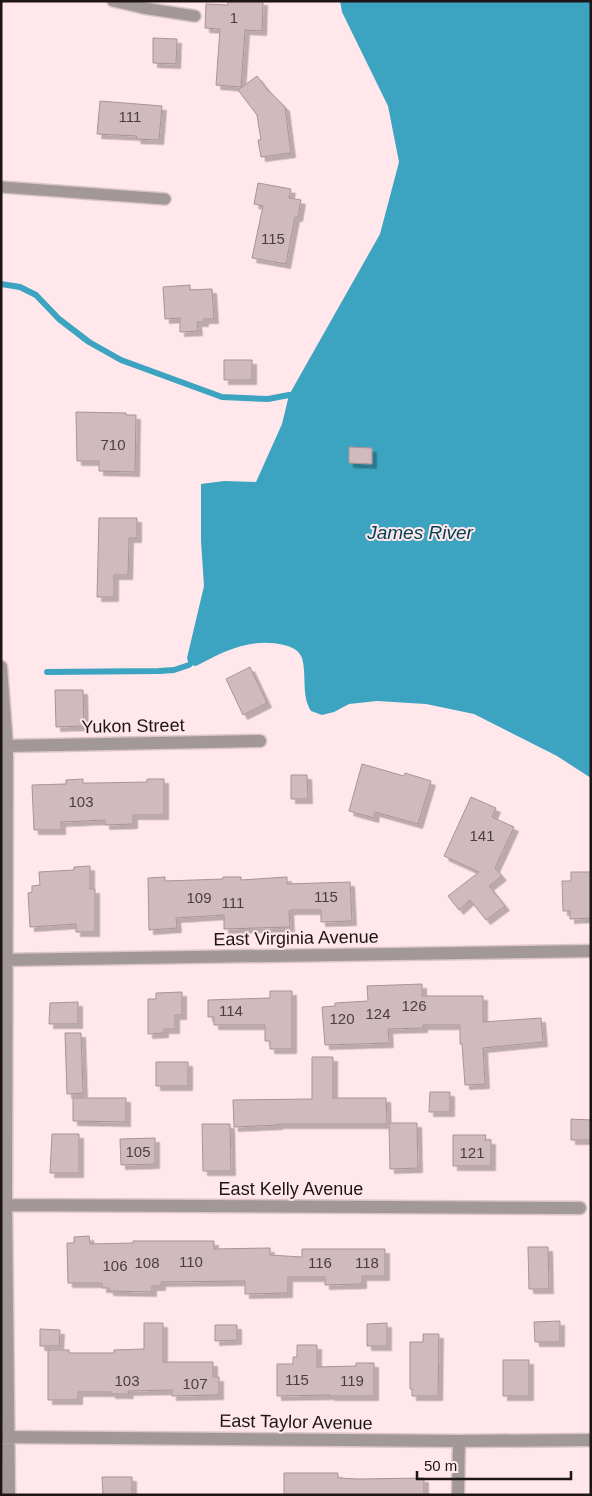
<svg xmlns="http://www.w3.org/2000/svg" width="592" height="1496" font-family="Arial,sans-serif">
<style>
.water{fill:#3ca4c0}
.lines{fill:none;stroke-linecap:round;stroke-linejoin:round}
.stream{stroke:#3ca4c0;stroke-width:6}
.building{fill:#d1babe;stroke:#a99397;filter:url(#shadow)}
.lane-casing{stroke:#dbc5c9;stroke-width:14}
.street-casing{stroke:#dbc5c9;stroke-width:15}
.lane{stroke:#a2989a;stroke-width:11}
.street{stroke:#a2989a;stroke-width:12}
.labels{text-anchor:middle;stroke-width:4;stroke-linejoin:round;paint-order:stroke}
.number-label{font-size:15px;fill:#4a3e40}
.street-label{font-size:18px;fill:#1d1516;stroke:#ffe7eb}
.water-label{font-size:19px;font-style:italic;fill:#034353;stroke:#ffe7eb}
</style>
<defs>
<filter id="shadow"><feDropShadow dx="4.5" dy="4.5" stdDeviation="0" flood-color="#0004"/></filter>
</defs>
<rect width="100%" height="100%" fill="#ffe7eb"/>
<path class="water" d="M340,1H591V778L557,756L474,714L426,704L377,701L349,704L334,712L322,715L311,711C301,695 307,676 302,658C299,650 292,647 284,645C252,637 224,651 196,666L189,665L187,658L204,586L201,541V484L224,481L256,482L282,424L289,395L380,234L399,162L388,106L342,12Z"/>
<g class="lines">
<path class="stream" d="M1,284L20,287L36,295L59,319L89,342L121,360L222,397L268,399L289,395
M47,672L159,671L174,670L189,665"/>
</g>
<path class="building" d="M228,1H263L262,31L245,30L241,87L216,85L220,29L205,28L206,4L228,5Z
M153,38L177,39L176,64L153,63Z
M257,76L266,88L285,107L291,153L261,157L258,140H261L257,115L238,90Z
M100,101L162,106L159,140L136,139L137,136L97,134Z
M258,183L291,189L289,198L301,200L298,217H295L286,264L252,258L263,206L254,204Z
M190,285V290L212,289L214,319H204V322H197L198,331L180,332V318L165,319L163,287Z
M224,360H252V380H224Z
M76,412L126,413V415H136L135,472L99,471V461H77Z
M349,447L372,448V464L349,463Z
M99,518H137V538H129L128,575H114V597H97Z
M250,667L267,703L243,715L226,679Z
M55,690H83L84,726L56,727Z
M362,764L404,776L405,773L431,781L418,824L375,812L374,818L349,811Z
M291,775H307L308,799H291Z
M83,779V783H94L147,782V779H164V815H133V824L105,825V820L61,822V830H34L32,785L66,784V780Z
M471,797L496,808L492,817L514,827L495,868L502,876L489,886L505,906L486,920L470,900L459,910L448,896L479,872L444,856Z
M90,866V889H95V932H76V924L30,927L28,893L32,892V886L40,885L39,872L74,870V867Z
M571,872H591V918L570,919V911H563L562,881H571Z
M165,877V881L223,879V877H241V880L287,877V884L350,882L352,921L321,922V910H292L289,911L290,927L224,929V915L176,918L177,928L149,930L148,878Z
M422,984V996H483V1022L541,1018L543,1042L483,1048L485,1084L465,1085L462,1044H460V1025H423V1028L388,1029L389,1043L325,1045L322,1007L335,1006V1003L368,1001L367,986Z
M270,991H292V1049H270V1041H265V1025H214V1017H208V1000L270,998Z
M182,992V1015H175V1029H164V1033L148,1034V999H156V993Z
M78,1002V1024H49L50,1003Z
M65,1033H81L83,1093L67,1094Z
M312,1057H333V1098H386L387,1124H278V1125L234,1127L233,1100L312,1099Z
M156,1062H188V1086H156Z
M430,1092H450V1112H429Z
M73,1098H126V1122L73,1121Z
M571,1119L591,1120V1140H571Z
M389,1123H417L418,1168L390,1169Z
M202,1124H230L231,1171H203Z
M52,1134H79V1173H50Z
M453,1135H486L485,1140H491V1166H453Z
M155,1138V1164L121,1165L120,1139Z
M89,1236L90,1244L133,1243V1241H214V1249L270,1248V1255L302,1257V1249H385V1276H362V1284L325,1285V1277H288V1293L245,1294V1281L161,1282V1286H152V1292L109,1291V1288H102V1283H68L67,1243H74V1237Z
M528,1247H548L549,1289H529Z
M560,1321V1342H535L534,1322Z
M144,1323H163V1362H213V1377H219V1395L172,1396V1390L128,1391L129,1394H111V1392H78V1400H48V1350H69V1353H114V1350L144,1349Z
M387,1323V1346H367V1324Z
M215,1325H237V1340L215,1341Z
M40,1329L60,1330L59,1346H40Z
M423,1334H439L438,1396H412V1389H410V1342H423Z
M297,1345H317V1367L356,1366V1363H374V1396H330V1395L277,1396V1364H293V1357H297Z
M503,1360H529V1396H503Z
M284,1473H338V1478L358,1479L424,1478V1495H284Z
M102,1477H132V1495H103Z"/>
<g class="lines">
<defs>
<path id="lane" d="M113,1L143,8L195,16
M1,187L165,199"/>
<path id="street" d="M1,667L7,746L6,1205L9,1495
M7,746L260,741
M1,960L591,951
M1,1205L580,1208
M1,1437L459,1441L591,1440
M458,1495L459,1441"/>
</defs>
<use href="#lane" class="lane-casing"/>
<use href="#street" class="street-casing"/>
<use href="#lane" class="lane"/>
<use href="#street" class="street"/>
</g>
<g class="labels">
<g class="number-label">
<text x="234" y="23">1</text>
<text x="130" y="122">111</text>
<text x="273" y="244">115</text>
<text x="113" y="450">710</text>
<text x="81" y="807">103</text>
<text x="482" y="841">141</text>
<text x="326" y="902">115</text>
<text x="199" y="903">109</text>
<text x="233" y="908">111</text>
<text x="414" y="1011">126</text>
<text x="231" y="1016">114</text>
<text x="378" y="1019">124</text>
<text x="342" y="1024">120</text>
<text x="138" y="1157">105</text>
<text x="472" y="1158">121</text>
<text x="191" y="1267">110</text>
<text x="147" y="1268">108</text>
<text x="320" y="1268">116</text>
<text x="367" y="1268">118</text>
<text x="115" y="1271">106</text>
<text x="297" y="1385">115</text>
<text x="127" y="1386">103</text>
<text x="352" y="1386">119</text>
<text x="195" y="1389">107</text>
</g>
<g class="street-label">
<text transform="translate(133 726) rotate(-1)" y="6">Yukon Street</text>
<text transform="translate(296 938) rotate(-1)" y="6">East Virginia Avenue</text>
<text x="291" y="1195">East Kelly Avenue</text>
<text transform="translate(296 1422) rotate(1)" y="6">East Taylor Avenue</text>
</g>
<g class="water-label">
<text x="420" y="539">James River</text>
</g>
</g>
<rect width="592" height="1496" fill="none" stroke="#1d1516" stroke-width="5"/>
<path d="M417 1471v8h154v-8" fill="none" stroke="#1d1516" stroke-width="2.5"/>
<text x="424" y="1471" font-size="15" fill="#1d1516" stroke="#ffe7eb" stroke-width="4" paint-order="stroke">50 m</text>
</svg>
